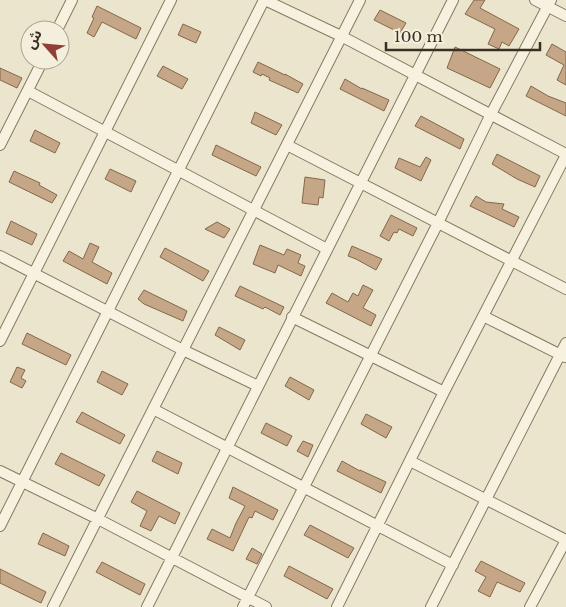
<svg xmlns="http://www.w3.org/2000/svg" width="566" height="607" font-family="'Libre Baskerville','Noto Sans Arabic',serif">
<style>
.building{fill:#c5a787;stroke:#84674a}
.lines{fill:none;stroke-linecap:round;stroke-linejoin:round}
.street-casing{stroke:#877962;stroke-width:12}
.street{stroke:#f6f2df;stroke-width:10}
</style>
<rect width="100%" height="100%" fill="#ebe5cd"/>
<path class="building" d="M474,0H485L480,8L519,29L509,46L502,42L499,49L488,44L495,29L465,14Z
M97,6L141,28L136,39L102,22L94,37L87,33L94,18L92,17Z
M380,10L406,23L400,33L374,20Z
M183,24L201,32L196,43L178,35Z
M552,44L566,52V85L557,80L564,65L546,55Z
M455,47L500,69L490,88L447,68Z
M258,62L285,75V74L303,84L298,93L269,80L270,78L262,74L261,76L253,72Z
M163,66L188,79L182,89L157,76Z
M0,68L22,78L17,88L0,80Z
M345,79L362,89V88L389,100L384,111L340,89Z
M531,86L548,96L566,103V116L526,96Z
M255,112L282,125L276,135L251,123Z
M421,116L464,139L460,149L415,126Z
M35,130L60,143L55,153L30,141Z
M216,145L261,167L256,176L212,155Z
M497,154L540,176L535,187L517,179L492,164Z
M426,157L431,160L421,181L395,168L399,158L420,167Z
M110,169L136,181L131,192L105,179Z
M14,171L40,183L39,185L57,195L52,203L9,182Z
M305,177L325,180L323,198L319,197L318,205L302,203Z
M476,196L486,202L504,204L502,209L519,217L514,227L470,206Z
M391,215L417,228L413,236L399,229L397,233L394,232L389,241L380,236Z
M11,221L37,234L32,245L6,233Z
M217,222L230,229L224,238L205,229Z
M90,243L99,247L92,262L112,273L107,284L63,261L69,251L83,259Z
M260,245L284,255L287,249L301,255L298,263L305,266L301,276L278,265L275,273L253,264Z
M352,246L382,259L376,270L356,259L348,256Z
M165,248L209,271L203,281L160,257Z
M363,285L373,290L363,308L376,315L371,326L326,303L332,293L348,302L353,293L358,296Z
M240,286L284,307L280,315L265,307L263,309L235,296Z
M144,290L187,311L183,321L144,304L138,299Z
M219,327L245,340L240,350L215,335Z
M27,333L71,355L66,365L22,344Z
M17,367L25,370L21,378L26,381L22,388L10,382Z
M102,371L128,384L122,395L97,382Z
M290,377L314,390L309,400L285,386Z
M82,412L125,435L120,444L76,422Z
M366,414L392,427L386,438L361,424Z
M266,423L292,436L287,446L261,433Z
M303,441L313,445L308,457L297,451Z
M157,451L182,463L178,474L152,461Z
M61,453L105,475L99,486L55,464Z
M342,461L360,471V470L386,482L381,493L337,471Z
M233,487L278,510L273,520L255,511L252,518L249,517L233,551L207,539L212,529L230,538L236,523L245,506L229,498Z
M137,491L180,513L175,524L159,516L151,531L140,526L147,511L131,502Z
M310,525L354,548L348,558L304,535Z
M43,533L69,546L65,556L38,544Z
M252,548L262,554L257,564L246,559Z
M481,561L525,583L520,592L497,582L490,597L478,591L486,577L475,571Z
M102,562L145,584L140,595L96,572Z
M289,566L333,589L327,599L284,576Z
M0,569L46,592L41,603L0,583Z"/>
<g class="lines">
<defs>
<path id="street" d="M265,0L341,36L566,154
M535,0L566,16
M57,30L72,0
M28,91L327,249
M0,145L43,60
M287,145L566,289
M0,256L183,350L258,386
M483,316L565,357
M292,317L444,392
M0,341L171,0
M153,409L453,565
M410,461L566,540L530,607
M0,471L98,519L266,607
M0,526L264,0
M53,607L360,0
M147,607L453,0
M243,607L438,223L491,114L551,0
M337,607L444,392L566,155
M431,607L566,343"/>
</defs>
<use href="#street" class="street-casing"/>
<use href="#street" class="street"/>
</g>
<g transform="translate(45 45) rotate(297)"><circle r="24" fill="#f3efdc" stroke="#a9a392"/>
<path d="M0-4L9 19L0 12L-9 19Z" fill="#904038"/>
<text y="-8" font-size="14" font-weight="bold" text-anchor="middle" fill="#393023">ش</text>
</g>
<path d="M386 42v8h154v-8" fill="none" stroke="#393023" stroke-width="2.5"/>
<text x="394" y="42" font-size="15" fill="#393023" stroke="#f3efdc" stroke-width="4" paint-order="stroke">100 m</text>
</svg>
